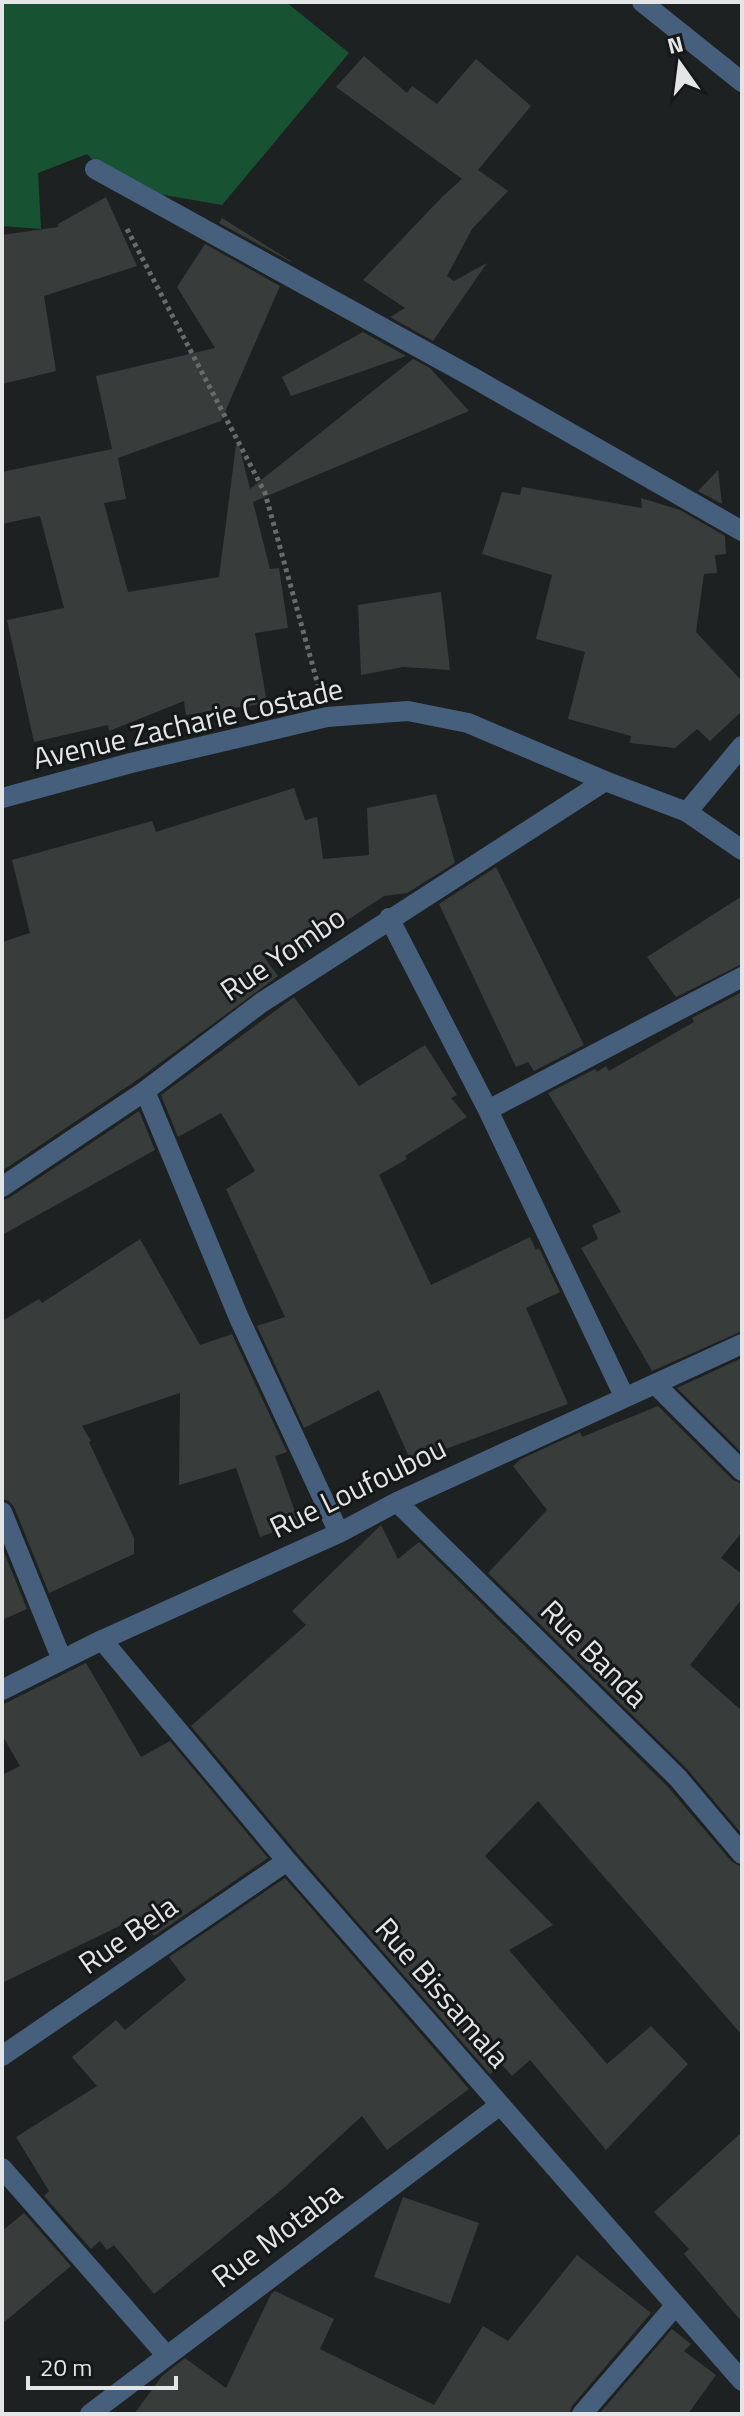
<svg xmlns="http://www.w3.org/2000/svg" width="744" height="2416" font-family="'Titillium Web',sans-serif">
<style>
.green{fill:#175333}
.building{fill:#383c3b}
.lines{fill:none;stroke-linecap:round;stroke-linejoin:round}
.path{stroke:#686b6c;stroke-width:5;stroke-dasharray:4 4;stroke-linecap:butt}
.minor{stroke:#465f7d;stroke-width:20}
.tertiary{stroke:#465f7d;stroke-width:20}
.labels{text-anchor:middle;stroke-width:6;stroke-linejoin:round;paint-order:stroke}
.street-label{font-size:30px;fill:#e3e5e6;stroke:#151819}
</style>
<rect width="100%" height="100%" fill="#1e2122"/>
<path class="green" d="M2,2H286L349,53L222,205L118,187L87,154L38,173L41,229L2,226Z"/>
<path class="building" d="M364,56L407,93L412,86L437,104L476,59L531,106L478,170L508,191L472,229L447,276L454,281L487,263L433,341L390,317L405,308L363,280L442,197L462,179L336,87Z
M106,197L137,266L44,296L56,371L2,384V235L58,227V224Z
M222,218L291,261V262L219,223Z
M205,244L280,286L221,421L118,458L126,499L104,503L128,592L219,577L236,445H239L250,489L413,359L430,368L469,411L253,502L270,569L279,568L288,628L255,633L267,703L186,715L184,701L109,731L108,725L34,742L7,620L64,608L40,516L2,524V472L112,449L96,376L215,348L177,287Z
M363,332L406,356L291,396L282,377Z
M718,470L722,504L698,491Z
M522,487L642,508L641,498L680,510L725,536L726,554L715,555L717,573L704,574L696,632L742,681V711L710,741L697,729L675,748L630,743L631,736L568,719L585,652L536,639L552,575L482,554L502,492L520,495Z
M441,592L450,670L403,667L361,675L358,605Z
M294,788L305,820L317,817L323,859L369,855L367,808L436,794L455,863L407,893L384,896L299,952L264,957L278,976L137,1080L2,1171V942L30,933L12,860L152,821L156,832Z
M496,867L584,1045L534,1071L528,1062L516,1067L439,904Z
M742,896V964L676,997L647,957Z
M742,992V1331L652,1371L581,1248L598,1239L592,1225L621,1212L548,1093L595,1069L597,1072L606,1066L609,1071L694,1022L692,1018Z
M294,997L359,1086L425,1045L457,1095L451,1098L467,1117L405,1156L407,1159L379,1175L431,1285L530,1237L536,1250L539,1248L560,1292L526,1308L568,1404L424,1457H409L379,1390L304,1428L257,1326L285,1317L226,1189L255,1171L221,1113L178,1137L161,1095Z
M139,1111L155,1150L2,1235V1200L9,1198Z
M140,1239L200,1345L232,1334L287,1452L275,1456L299,1523L260,1537L236,1468L179,1485L180,1393L82,1426L91,1441L89,1442L134,1538V1554L49,1593L14,1507L9,1501L2,1499V1321L39,1299L42,1303Z
M742,1358V1453L677,1388Z
M658,1406L733,1480L742,1484V1532L721,1558L742,1574V1599L690,1665L742,1711V1834L687,1769L488,1573L547,1510L513,1466L521,1459L580,1432L582,1437Z
M381,1525L398,1559L419,1542L668,1787L732,1862L742,1867V2035L538,1801L485,1856L553,1925L509,1950L607,2064L651,2026L688,2064L606,2150L530,2060L512,2076L502,2065L490,2074L297,1853L191,1726L306,1625L292,1611Z
M2,1547L27,1609L2,1620Z
M86,1663L141,1757L170,1741L268,1858L154,1936L140,1916L2,1983V1775L20,1766L2,1735V1705Z
M285,1878L469,2089L387,2150L362,2116L285,2187L154,2294L114,2245L107,2250L100,2241L91,2249L44,2196L49,2191L16,2137L97,2086L72,2057L116,2020L125,2030L186,1980L169,1957Z
M742,2132V2322L684,2254L689,2249L654,2212Z
M403,2197L479,2223L450,2304L374,2277Z
M24,2213L71,2266L2,2324V2231Z
M577,2255L651,2313L572,2406L569,2414H134L162,2376L185,2358L226,2388L271,2294L275,2291L334,2319L320,2349L434,2405L483,2326L508,2341Z
M672,2329L691,2344L684,2351L716,2375L688,2414H599Z"/>
<g class="lines">
<path class="path" d="M127,229L265,493L318,685"/>
<path class="minor" d="M642,2L742,82
M95,169L472,377L742,531
M687,812L742,746
M389,918L488,1110L624,1396
M145,1091L239,1318L339,1533
M488,1110L742,977
M2,1187L145,1091L261,1003L605,781
M656,1385L742,1471
M397,1502L678,1778L742,1854
M2,1512L62,1660
M102,1640L287,1861L742,2381
M2,1690L102,1640L339,1533L397,1502L742,1344
M2,2056L287,1861
M2,2168L167,2356
M90,2414L500,2105
M582,2414L675,2306"/>
<path class="tertiary" d="M2,798L131,763L327,717L408,711L468,723L605,781L687,812L742,850"/>
</g>
<g class="labels">
<g class="street-label">
<text transform="translate(188 724) rotate(-13)" y="10">Avenue Zacharie Costade</text>
<text transform="translate(283 954) rotate(-34)" y="10">Rue Yombo</text>
<text transform="translate(358 1488) rotate(-26)" y="10">Rue Loufoubou</text>
<text transform="translate(594 1654) rotate(45)" y="10">Rue Banda</text>
<text transform="translate(128 1935) rotate(-35)" y="10">Rue Bela</text>
<text transform="translate(442 1993) rotate(49)" y="10">Rue Bissamala</text>
<text transform="translate(277 2235) rotate(-37)" y="10">Rue Motaba</text>
</g>
</g>
<rect width="744" height="2416" fill="none" stroke="#e3e5e6" stroke-width="8"/>
<g transform="translate(680 64) rotate(346)" stroke="#151819" stroke-width="6" paint-order="stroke">
<path d="M0-6L14 30L0 20L-14 30Z" fill="#e3e5e6"/>
<text y="-12" font-size="22" font-weight="bold" text-anchor="middle" fill="#e3e5e6">N</text>
</g>
<path d="M28 2376v12h148v-12" fill="none" stroke="#e3e5e6" stroke-width="4"/>
<text x="40" y="2376" font-size="24" fill="#e3e5e6" stroke="#151819" stroke-width="6" paint-order="stroke">20 m</text>
</svg>
